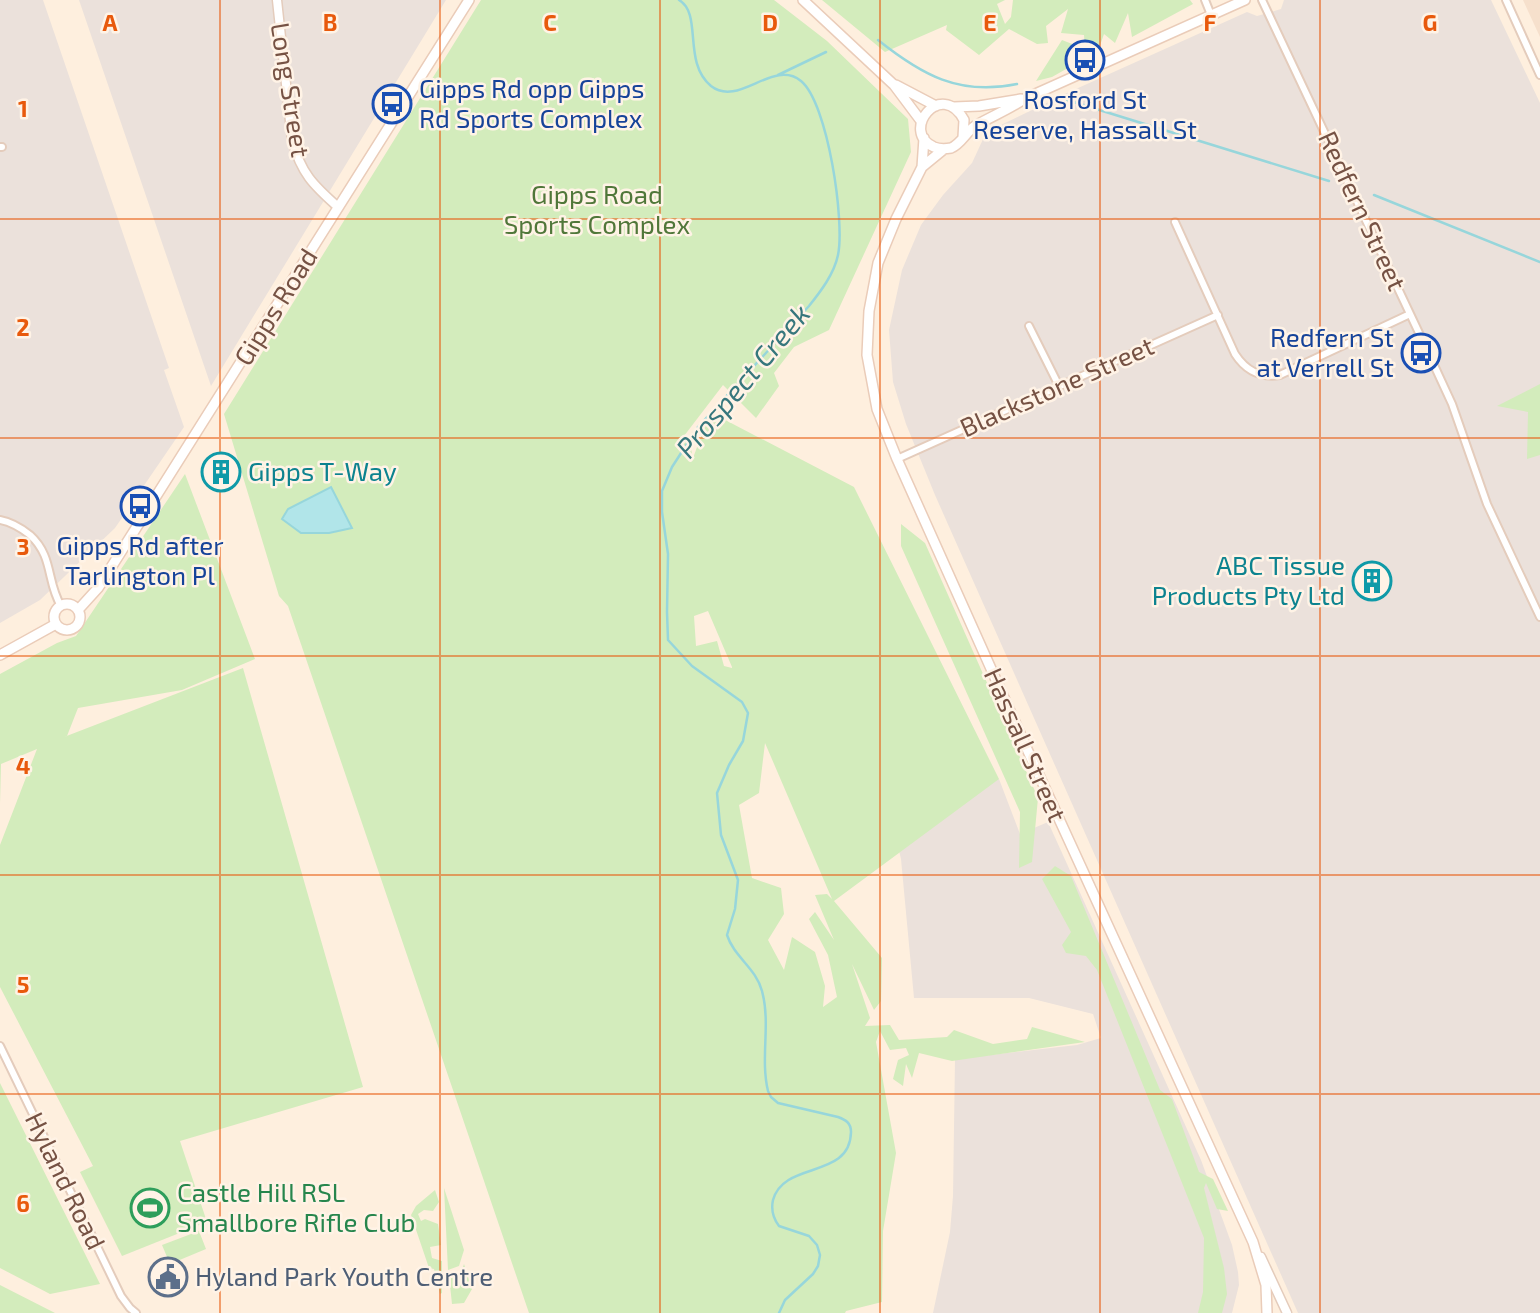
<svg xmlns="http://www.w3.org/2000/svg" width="1540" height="1313" font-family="'Exo 2',sans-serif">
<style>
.residential{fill:#f6e0cc}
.industrial{fill:#ebe1db}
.green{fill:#d3ecbc;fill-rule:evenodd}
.water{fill:#b1e5e9;stroke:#97d6db;stroke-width:2}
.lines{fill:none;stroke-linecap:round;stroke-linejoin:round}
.stream{stroke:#97d6db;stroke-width:2.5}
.minor-casing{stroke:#e4ccbc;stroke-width:10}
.tertiary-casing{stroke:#e4ccbc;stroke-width:11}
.secondary-casing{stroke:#eaccb9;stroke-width:12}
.minor{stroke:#fff;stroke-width:6}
.tertiary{stroke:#fff;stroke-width:8}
.secondary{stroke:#fff;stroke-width:9}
.grid{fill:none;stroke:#e8590c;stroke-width:2;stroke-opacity:0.55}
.labels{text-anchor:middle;stroke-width:5;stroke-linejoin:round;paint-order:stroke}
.transit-label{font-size:26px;fill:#164399;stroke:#fff3e6}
.street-label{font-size:26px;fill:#765244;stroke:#fff3e6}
.park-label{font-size:26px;fill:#507739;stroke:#fff3e6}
.culture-label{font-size:26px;fill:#0d838f;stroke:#fff3e6;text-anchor:start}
.leisure-label{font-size:26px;fill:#27864d;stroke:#fff3e6;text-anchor:start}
.service-label{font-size:26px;fill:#4e5e75;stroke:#fff3e6;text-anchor:start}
.water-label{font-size:28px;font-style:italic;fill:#37777d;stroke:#fff3e6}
.grid-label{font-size:23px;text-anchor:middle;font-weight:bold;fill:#e8590c;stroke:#fff3e6;stroke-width:5;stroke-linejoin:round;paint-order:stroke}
</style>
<rect width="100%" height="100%" fill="#feefde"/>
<path class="residential" d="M1523,0H1540V37Z"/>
<path class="industrial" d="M0,0H43L169,368L164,370L184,427L115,528L40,600L0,623Z
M79,0H446L211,386Z
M1284,0H1491L1540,103V1313H1298L935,495L906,424L893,382L889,330L902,270L921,225L943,195L972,163L984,137L1003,124L1067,93L1247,12L1257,16L1281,9Z
M999,779L1020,834L1048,822L1201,1160L1232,1245L1238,1272L1239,1285L1232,1313H933L950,1232L953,1196L955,1059L1077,1045L1101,1038L1093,1014L1029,998H914L901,859L889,809Z"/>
<path class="green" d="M481,0H774L827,41L908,119L911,152L829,330L794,347L774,373L779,386L756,418L723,385L684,436L688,435L693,458L710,412L854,487L999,779L834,901L882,958L881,1001L874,1010L852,964L870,1018L865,1026L890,1025L899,1040L947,1037L954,1030L993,1044L1027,1039L1032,1027L1085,1042L952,1061L919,1053L912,1078L906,1064L903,1086L893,1079L898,1060L909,1055L906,1048L890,1050L880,1031L876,1042L896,1153L883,1231L882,1302L846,1311L845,1313H529L288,606L279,596L224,414ZM708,611L732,667V668L724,666L717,641L696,646L694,616ZM765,743L832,899L827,894L815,895L834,940L815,912L809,919L828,955L837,997L823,1007L825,986L815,952L792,937L784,970L768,940L784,914L781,888L752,878L739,805L759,793Z
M822,0H1005L997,4L1005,24L1011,17L1013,0H1190L1193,4L1132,37L1128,13L1115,43L1104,34L1098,51L1052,77L1036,81L1062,40L1085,49L1084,35L1061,33L1068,9L1046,26L1048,43L1037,44L1009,29L979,55L946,30L947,25L885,52Z
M1540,384V455L1527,459L1528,412L1497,406Z
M185,474L255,659L182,690L78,708L67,736L64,737L243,668L363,1087L180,1141L207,1222L122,1256L80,1172L93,1166L0,987V845L37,749L1,764L0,804V674L57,643L76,636Z
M901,524L925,543L1038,798L1032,862L1019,868L1020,812L901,546Z
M1055,866L1071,876L1160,1090L1172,1099L1199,1172L1213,1179L1228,1211L1217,1209L1206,1183L1204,1188L1224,1268L1227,1294L1222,1313H1198L1203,1292L1204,1238L1097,970L1086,956L1066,953L1062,945L1071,932L1042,879Z
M0,1084V1083L100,1284L50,1294L0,1268Z
M444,1188L464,1250L459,1266L448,1270Z
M435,1190L439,1202L433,1211L424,1210L418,1214L421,1221L425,1219L438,1224L441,1245L430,1247L432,1258L442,1261V1293L440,1294L434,1269L429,1268L411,1215L416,1206Z
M199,1231L206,1249L170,1264L162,1245Z
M464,1264L472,1289L464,1303L452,1304L449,1276L461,1273Z
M0,1285L55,1313H0Z"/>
<path class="water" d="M331,487L352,528L329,533H301L282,519L288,509Z"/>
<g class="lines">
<path class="stream" d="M679,0C703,14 682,62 711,86C739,108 773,58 801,81C828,103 845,222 838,255C834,274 821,291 809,306L698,427L672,467L662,491V512L668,554L667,612L668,640L692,666L742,702L748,713L743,741L729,765L717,793L721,835L738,880L735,909L727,935C734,957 756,968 762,991C771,1024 760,1058 768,1091L771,1097L778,1103L838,1117C846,1120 851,1123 851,1132C850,1180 784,1160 773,1200C771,1209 773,1218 779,1226L809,1236L817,1245L820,1255L818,1266L813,1274L785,1300L779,1313
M878,40C922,75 959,96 1017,84
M778,75L826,52
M1067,100L1329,181
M1374,195L1540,262"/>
<defs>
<path id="minor" d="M1205,0L1211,15
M1262,0L1428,352L1452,404L1487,504L1540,617
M1506,0L1540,75
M0,147H2
M1175,222L1235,354C1246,371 1260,378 1280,375L1410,314
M1029,326L1059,386
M897,459L1218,315
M0,520C11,522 21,528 30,535C54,557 46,581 61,606
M0,1046L121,1296L130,1308L136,1313"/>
<path id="tertiary" d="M277,0L292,140C301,173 313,185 338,207
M1261,1257L1287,1313"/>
<path id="secondary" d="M803,0L894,85L921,121
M896,85L936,106
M954,107L979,106L1021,99
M963,137L964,120C941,78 899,132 934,147C939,149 945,149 951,148C961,144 966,132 975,126C992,116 1008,110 1024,99L1245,0
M924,138L922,167L896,219L878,263L869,311L867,355L877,409L897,459L1027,749L1253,1242L1266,1285L1267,1313
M922,167L944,149
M54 617a13 13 0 1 1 26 0a13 13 0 1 1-26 0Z
M78,610L98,588L131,536L469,0
M0,655L56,624"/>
</defs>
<use href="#minor" class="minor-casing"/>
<use href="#tertiary" class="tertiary-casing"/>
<use href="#secondary" class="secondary-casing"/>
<use href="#minor" class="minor"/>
<use href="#tertiary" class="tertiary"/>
<use href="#secondary" class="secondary"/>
</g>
<path class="grid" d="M220,0V1313M440,0V1313M660,0V1313M880,0V1313M1100,0V1313M1320,0V1313M0,219H1540M0,438H1540M0,656H1540M0,875H1540M0,1094H1540"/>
<defs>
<symbol id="bus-ring" viewBox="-11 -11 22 22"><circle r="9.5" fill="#fff3e6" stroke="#1a4fb4" stroke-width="1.5"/><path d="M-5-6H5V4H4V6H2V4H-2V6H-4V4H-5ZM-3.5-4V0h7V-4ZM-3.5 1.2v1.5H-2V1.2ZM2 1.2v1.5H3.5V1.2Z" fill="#1a4fb4"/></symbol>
<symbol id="building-ring" viewBox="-11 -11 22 22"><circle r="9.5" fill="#fff3e6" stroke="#0f9aa8" stroke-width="1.5"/><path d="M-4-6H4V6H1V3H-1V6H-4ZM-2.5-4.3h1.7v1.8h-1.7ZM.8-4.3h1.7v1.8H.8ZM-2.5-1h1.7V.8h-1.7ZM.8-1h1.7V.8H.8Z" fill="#0f9aa8"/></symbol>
<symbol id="stadium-ring" viewBox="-11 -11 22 22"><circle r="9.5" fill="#fff3e6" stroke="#2e9e5b" stroke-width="1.5"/><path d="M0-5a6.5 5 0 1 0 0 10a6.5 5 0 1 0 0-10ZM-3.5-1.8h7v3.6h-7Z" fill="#2e9e5b"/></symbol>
<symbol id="civic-ring" viewBox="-11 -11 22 22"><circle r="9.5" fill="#fff3e6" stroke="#5c6f8a" stroke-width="1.5"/><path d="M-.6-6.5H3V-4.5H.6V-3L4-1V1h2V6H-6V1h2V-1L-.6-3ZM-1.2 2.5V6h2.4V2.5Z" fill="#5c6f8a"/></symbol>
</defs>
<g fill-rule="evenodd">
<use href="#bus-ring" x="1063" y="38" width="44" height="44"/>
<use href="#bus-ring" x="370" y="82" width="44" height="44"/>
<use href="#bus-ring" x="1399" y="331" width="44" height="44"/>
<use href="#building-ring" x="199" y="450" width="44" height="44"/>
<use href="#bus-ring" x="118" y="484" width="44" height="44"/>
<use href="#building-ring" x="1350" y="559" width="44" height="44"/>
<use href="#stadium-ring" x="128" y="1186" width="44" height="44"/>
<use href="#civic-ring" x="146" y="1255" width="44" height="44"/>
</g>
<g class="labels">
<g class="transit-label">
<text x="419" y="98" text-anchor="start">Gipps Rd opp Gipps<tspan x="419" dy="30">Rd Sports Complex</tspan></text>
<text x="1085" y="109">Rosford St<tspan x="1085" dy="30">Reserve, Hassall St</tspan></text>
<text x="1394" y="347" text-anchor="end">Redfern St<tspan x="1394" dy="30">at Verrell St</tspan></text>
<text x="140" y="555">Gipps Rd after<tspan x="140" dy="30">Tarlington Pl</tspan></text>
</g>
<g class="street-label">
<text transform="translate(290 90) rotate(81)" y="9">Long Street</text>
<text transform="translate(1362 211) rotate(65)" y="9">Redfern Street</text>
<text transform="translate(276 307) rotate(-58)" y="9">Gipps Road</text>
<text transform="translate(1057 387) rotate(-24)" y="9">Blackstone Street</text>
<text transform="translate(1025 745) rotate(66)" y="9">Hassall Street</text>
<text transform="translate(65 1181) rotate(64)" y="9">Hyland Road</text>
</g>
<g class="park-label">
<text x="597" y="204">Gipps Road<tspan x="597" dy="30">Sports Complex</tspan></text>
</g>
<g class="culture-label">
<text x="248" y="481">Gipps T-Way</text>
<text x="1345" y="575" text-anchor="end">ABC Tissue<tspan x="1345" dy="30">Products Pty Ltd</tspan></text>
</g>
<g class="leisure-label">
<text x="177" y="1202">Castle Hill RSL<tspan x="177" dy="30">Smallbore Rifle Club</tspan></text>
</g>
<g class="service-label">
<text x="195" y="1286">Hyland Park Youth Centre</text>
</g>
<g class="water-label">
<text transform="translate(743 381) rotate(-50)" y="10">Prospect Creek</text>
</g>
</g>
<g class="grid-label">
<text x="110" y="31">A</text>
<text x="330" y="31">B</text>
<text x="550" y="31">C</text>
<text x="770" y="31">D</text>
<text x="990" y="31">E</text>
<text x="1210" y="31">F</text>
<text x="1430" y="31">G</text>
<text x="23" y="117">1</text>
<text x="23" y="336">2</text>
<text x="23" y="555">3</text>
<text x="23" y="774">4</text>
<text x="23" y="993">5</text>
<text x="23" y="1212">6</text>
</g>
</svg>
